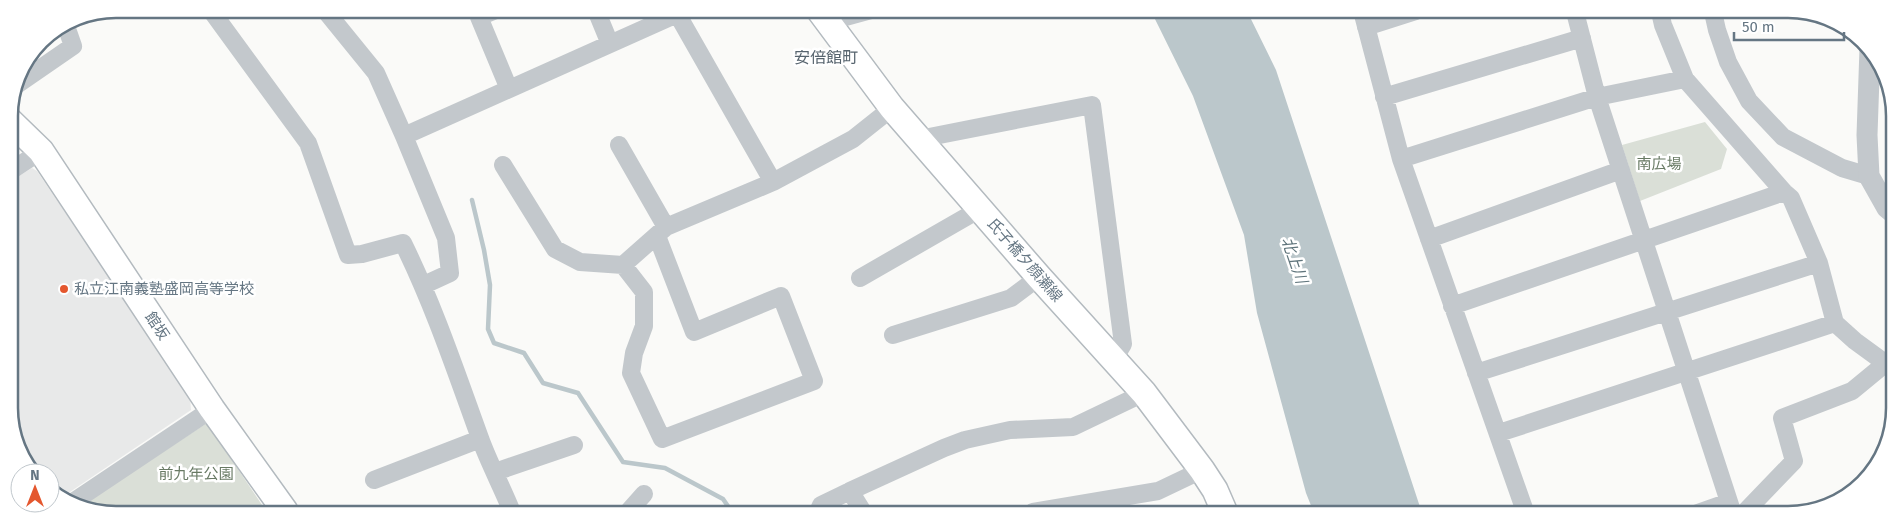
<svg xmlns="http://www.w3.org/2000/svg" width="1904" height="523" font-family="'Fira Sans','Noto Sans JP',sans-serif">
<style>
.built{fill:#e8e9e9}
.green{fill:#dadfd7}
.water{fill:#bbc7cb}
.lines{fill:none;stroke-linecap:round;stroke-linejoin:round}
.stream{stroke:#bbc7cb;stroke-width:4.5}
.secondary-casing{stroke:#b3babf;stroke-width:28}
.minor{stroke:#c3c8cc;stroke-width:18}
.tertiary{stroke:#c3c8cc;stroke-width:21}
.secondary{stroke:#fff;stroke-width:25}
.poi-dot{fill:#e4572e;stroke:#fff;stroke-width:2}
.labels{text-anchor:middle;stroke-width:5;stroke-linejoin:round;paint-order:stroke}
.park-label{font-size:15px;fill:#687a64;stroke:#fff}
.street-label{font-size:15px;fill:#657683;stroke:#fff}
.poi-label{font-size:15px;fill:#657683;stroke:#fff;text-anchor:start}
.neighbourhood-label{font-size:16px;fill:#57646e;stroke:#fff}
.water-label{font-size:16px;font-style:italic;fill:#60757c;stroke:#fff}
.rim{fill:none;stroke:#657683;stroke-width:2.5}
</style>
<rect width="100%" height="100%" fill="#fafaf8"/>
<path class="built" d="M1889,87L1893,95V155L1889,128Z
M32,168L37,171L190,396L191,410L64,496L50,487V473H33L11,428L9,182Z"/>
<path class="green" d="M1705,122L1727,149L1721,169L1640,201L1622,145Z
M207,423L266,511H88L80,506Z"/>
<path class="water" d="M1151,11H1247L1276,70L1422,513H1314L1306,493L1257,313L1244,235L1193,96Z"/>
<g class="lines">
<path class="stream" d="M472,200L484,250L490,285L488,329L494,343L524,353L543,383L578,393L623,462L665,468L723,499L732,512"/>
<defs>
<path id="secondary" d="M819,10L892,108L1039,277L1144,393L1202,470L1215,490L1225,513
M9,120L41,151L212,409L285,511"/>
</defs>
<use href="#secondary" class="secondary-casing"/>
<path class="minor" d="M210,9L308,143L348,255L362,254L403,243C434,306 456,372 480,438C489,463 502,487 512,512
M324,9L376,73L404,136L446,238L450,273L424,285
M496,10L479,17L509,89
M596,10L610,44
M675,10L773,182L853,139L892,108
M1362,11L1401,159L1526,514
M1575,12L1597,97L1733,514
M1660,12L1663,25L1685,79L1784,192L1791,198L1819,263L1835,323L1855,341L1892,368
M1713,12L1717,30L1728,62L1749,101L1783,137L1842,168L1869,176
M827,22L871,10
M1366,27L1416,11
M15,86L73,46L65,23
M1384,97L1582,38
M404,136L677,14
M919,139L1092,105L1123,344L1114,359
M619,145L666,227
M1401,159L1597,97L1685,79
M503,165L555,249L580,262L623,265L644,292V326L634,353L631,373L662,439L814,381L781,296L694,332L657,236
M9,172L41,151
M1429,239L1621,170
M623,265L666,227L773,182
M860,278L980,209
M1452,306L1784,192
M893,335L1011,298L1039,277
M1476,373L1819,263
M1499,433L1835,323
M495,472L574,445
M374,480L480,439
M73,502L212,409
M628,512L644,494
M818,512L821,505L850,491
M863,512L850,491L944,448L965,440L1010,430L1073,427L1144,393
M1033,512L1158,491L1202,470
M1695,514L1729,502
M1743,514L1794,461L1782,418L1852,391L1886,363"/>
<path class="tertiary" d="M1870,48L1867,135L1869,176L1887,208L1893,213"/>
<use href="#secondary" class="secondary"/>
</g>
<circle class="poi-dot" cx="64" cy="289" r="5"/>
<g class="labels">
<g class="park-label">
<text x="1659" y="169">南広場</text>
<text x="196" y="479">前九年公園</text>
</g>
<g class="street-label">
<text transform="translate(1025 260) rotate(49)" y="5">氏子橋夕顔瀬線</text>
<text transform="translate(157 326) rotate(56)" y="5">館坂</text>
</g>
<g class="poi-label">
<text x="74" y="294">私立江南義塾盛岡高等学校</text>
</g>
<g class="neighbourhood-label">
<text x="826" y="63">安倍館町</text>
</g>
<g class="water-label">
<text transform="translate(1295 260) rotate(71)" y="6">北上川</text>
</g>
</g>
<path d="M0 0H1904V523H0ZM116 18H1788A98 98 0 0 1 1886 116V408A98 98 0 0 1 1788 506H116A98 98 0 0 1 18 408V116A98 98 0 0 1 116 18Z" fill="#fff" fill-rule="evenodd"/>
<path class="rim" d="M116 18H1788A98 98 0 0 1 1886 116V408A98 98 0 0 1 1788 506H116A98 98 0 0 1 18 408V116A98 98 0 0 1 116 18Z"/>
<g transform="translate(35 488)"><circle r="24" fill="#ffffff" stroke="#c1c8cd"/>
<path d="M0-4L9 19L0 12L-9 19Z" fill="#e4572e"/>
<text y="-8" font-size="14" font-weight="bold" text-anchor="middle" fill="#657683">N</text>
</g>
<path d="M1734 32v8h110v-8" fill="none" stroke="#657683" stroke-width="2.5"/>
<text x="1742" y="32" font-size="15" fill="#657683" stroke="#ffffff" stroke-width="4" paint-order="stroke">50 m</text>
</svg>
